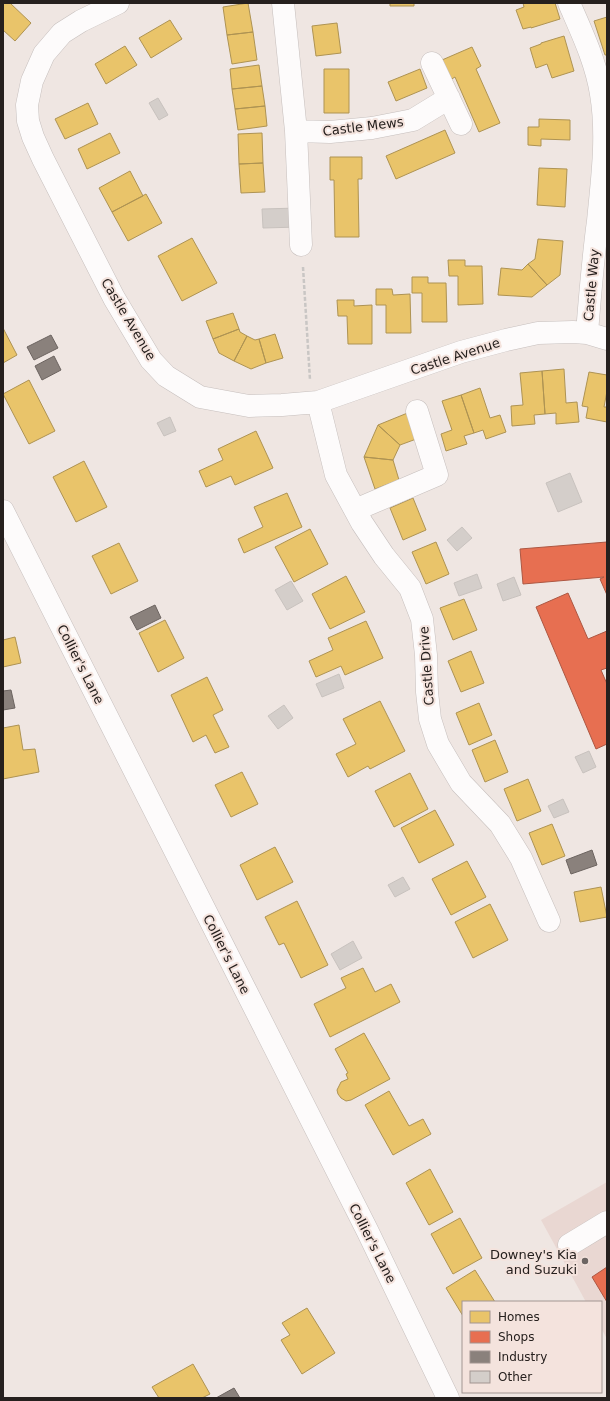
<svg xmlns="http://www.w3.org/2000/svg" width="610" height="1401" font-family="'DejaVu Sans',sans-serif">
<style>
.built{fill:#e9d7d2}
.homes{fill:#e9c46a;stroke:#ae9353}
.shops{fill:#e76f51;stroke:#ad5742}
.industry{fill:#8a817c;stroke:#6c6460}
.building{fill:#d4ceca;stroke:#c8c2be}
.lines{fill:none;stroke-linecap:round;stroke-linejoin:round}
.minor-casing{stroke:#c6bfbd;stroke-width:23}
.path{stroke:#c9c6c4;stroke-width:2.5;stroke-dasharray:4 2;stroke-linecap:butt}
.minor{stroke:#fdfbfb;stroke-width:22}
.poi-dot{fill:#6c6563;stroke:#f4e3dd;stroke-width:1.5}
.labels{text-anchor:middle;stroke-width:4;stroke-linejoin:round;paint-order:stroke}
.street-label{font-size:13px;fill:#26201e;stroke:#f4e3dd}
.poi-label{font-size:13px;fill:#26201e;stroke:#f4e3dd;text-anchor:end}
</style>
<rect width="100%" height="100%" fill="#efe6e2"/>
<path class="built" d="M607,1182V1339L601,1328V1302H586L541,1220Z"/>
<path class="homes" d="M3,3H10L31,23L15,41L3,30Z
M248,3L253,32L227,35L223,7Z
M390,3H414V6H390Z
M523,3H555L560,19L531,28V27L523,29L516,10L524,7Z
M607,17V55H605L594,21Z
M170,20L182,39L151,58L139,38Z
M337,23L341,53L316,56L312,26Z
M253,32L257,60L232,64L227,35Z
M564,36L574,71L552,78L547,64L536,68L530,48L541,44V43Z
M125,46L137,65L106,84L95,64Z
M472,47L481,66L476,69L500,123L479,132L455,77L450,80L442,60Z
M259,65L262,86L232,89L230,69Z
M324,69H349V113H324Z
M420,69L427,88L396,101L388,82Z
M262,86L265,106L235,109L232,89Z
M88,103L98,124L65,139L55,119Z
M265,106L267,126L238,130L235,109Z
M539,119L570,120V140L541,139V146L528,145V127H539Z
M445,130L455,153L396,179L386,156Z
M110,133L120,153L87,169L78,149Z
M262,133L263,163L239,164L238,134Z
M330,157H362V179H358L359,237H335L334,180H330Z
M263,163L265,192L241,193L239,164Z
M539,168L567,169L565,207L537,205Z
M130,171L143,196L112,212L99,188Z
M146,194L162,223L128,241L112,212Z
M192,238L217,283L182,301L158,256Z
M538,239L563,241L560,275L547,285L528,264L535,259Z
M448,260H465V266H482L483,304L458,305V276H449Z
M528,264L547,285L532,297L498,295L501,268L522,270Z
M412,277H428V283H446L447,322H422V293H412Z
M376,289H392L393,295L410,294L411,333H386V305H376Z
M337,300H354V306L372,305V344H348L347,316H338Z
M233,313L239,329L213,339L206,321Z
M3,328L17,355L3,363Z
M239,329L240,332L247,336L234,361L219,353L213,339Z
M275,334L283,358L266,363L259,339Z
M247,336L255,340L259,339L266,363L251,369L234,361Z
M564,369L566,403L577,402L579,422L556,424V413L545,414L542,371Z
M542,371L545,414L534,415L535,424L512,426L511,406L523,405L520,373Z
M589,372L607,375V391L604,407H607V422L586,418L588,407L582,406Z
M29,380L55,431L29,444L3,394Z
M480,388L490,418L500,415L506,432L486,439L483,430L474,433L461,395Z
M461,395L474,433L464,436L467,444L446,451L441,434L452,430L442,401Z
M410,412L419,438L400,445L378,425Z
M378,425L400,445L393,460L364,457Z
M256,431L273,468L235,485L231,476L206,487L199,471L223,460L218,449Z
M364,457L393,460L399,480L375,489Z
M84,461L107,507L76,522L53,477Z
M287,493L302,527L244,553L238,539L263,527L254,507Z
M413,498L426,530L403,540L390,508Z
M310,529L328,564L294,582L275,547Z
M436,542L449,574L426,584L412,552Z
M119,543L138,581L111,594L92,556Z
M346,576L365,612L330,629L312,594Z
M464,599L477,630L453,640L440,608Z
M165,620L184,658L158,672L139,633Z
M366,621L383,658L345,675L341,666L316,677L309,661L333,650L328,638Z
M15,637L21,663L3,667V640Z
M471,651L484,683L461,692L448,661Z
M207,677L223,710L213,715L229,747L215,753L206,735L193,742L171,695Z
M380,701L405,751L370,769L368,766L348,777L336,754L356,744L343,719Z
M479,703L492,735L469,745L456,713Z
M19,725L23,750L35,749L39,772L3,779V728Z
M495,740L508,772L485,782L472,750Z
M242,772L258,804L231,817L215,785Z
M410,773L428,809L394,827L375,791Z
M528,779L541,811L517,821L504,789Z
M435,810L454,845L419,863L401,828Z
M552,824L565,856L542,865L529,833Z
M275,847L293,882L257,900L240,865Z
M467,861L486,897L451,915L432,879Z
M601,887L607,917L580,922L574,892Z
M297,901L328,965L301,978L284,943L279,945L265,917Z
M490,904L508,940L473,958L455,922Z
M363,968L375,992L391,984L400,1002L330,1037L314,1004L346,988L341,978Z
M364,1033L390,1079L351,1100L346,1101L341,1098L338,1094L337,1090L341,1082L348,1079L346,1074L348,1073L335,1049Z
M389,1091L409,1126L423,1119L431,1134L393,1155L365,1105Z
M430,1169L453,1212L429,1225L406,1183Z
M460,1218L482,1258L453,1274L431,1234Z
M475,1270L495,1302H463V1316L446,1288Z
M307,1308L335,1353L302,1374L281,1340L290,1335L282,1323Z
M193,1364L210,1394L202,1398H159L152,1387Z"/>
<path class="shops" d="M607,542V595L600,579L604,577L523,584L520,549Z
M568,593L588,639L607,631V668L601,670L607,684V744L596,749L536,607Z
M607,1267V1302L592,1277Z"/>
<path class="industry" d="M51,335L58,348L34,360L27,347Z
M54,356L61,370L42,380L35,366Z
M155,605L161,618L137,630L130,617Z
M11,690L15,708L3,710V691Z
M592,850L597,865L571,874L566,860Z
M234,1388L240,1398H216Z"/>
<path class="building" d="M158,98L168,115L159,120L149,103Z
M298,208L299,227L263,228L262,209Z
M170,417L176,431L164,436L157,423Z
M570,473L582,502L558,512L546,483Z
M462,527L472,538L457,551L447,540Z
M477,574L482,588L459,596L454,583Z
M514,577L521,595L503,601L497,584Z
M291,581L303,601L287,610L275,590Z
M339,674L344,688L322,697L316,684Z
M284,705L293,718L278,729L268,716Z
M589,751L596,767L583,773L575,757Z
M563,799L569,812L554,818L548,806Z
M403,877L410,889L395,897L388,885Z
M353,941L362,958L340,970L331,954Z"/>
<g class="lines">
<defs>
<path id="minor" d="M118,3L81,21L62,33L44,54L32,81L27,105L28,121L33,137L43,159L114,298L151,360L166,376L200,397L249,406L282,405L318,402L461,352L506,340L538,333L573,332L587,333L607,339
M283,3L296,131L301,245
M569,3C582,33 596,62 601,94C608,136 602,179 598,221C593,258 590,295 587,333
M432,63L461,124
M296,131L330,132L372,128L413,120L449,98
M318,402L336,475L362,523L384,556L410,588L422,619L426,655L427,692L430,719L438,744L461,783L500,824L521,858L549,921
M355,510L437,475L417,411
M3,511L367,1230L448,1398
M569,1245L607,1222"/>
</defs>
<use href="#minor" class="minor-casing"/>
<path class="path" d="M303,267L310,380"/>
<use href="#minor" class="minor"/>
</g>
<circle class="poi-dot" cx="585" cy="1261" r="4"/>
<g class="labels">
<g class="street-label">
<text transform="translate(363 126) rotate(-7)" y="5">Castle Mews</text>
<text transform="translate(591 285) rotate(-85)" y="5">Castle Way</text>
<text transform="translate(129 319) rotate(59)" y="5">Castle Avenue</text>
<text transform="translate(455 356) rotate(-18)" y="5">Castle Avenue</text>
<text transform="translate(81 664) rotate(63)" y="5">Collier's Lane</text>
<text transform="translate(426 666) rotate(-94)" y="5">Castle Drive</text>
<text transform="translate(227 954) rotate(63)" y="5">Collier's Lane</text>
<text transform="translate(373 1243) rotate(63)" y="5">Collier's Lane</text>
</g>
<g class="poi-label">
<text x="577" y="1259">Downey's Kia<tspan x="577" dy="15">and Suzuki</tspan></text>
</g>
</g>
<rect width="610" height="1401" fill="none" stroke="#26201e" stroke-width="8"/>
<rect x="462" y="1301" width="140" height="92" fill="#f4e3dd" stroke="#a29591"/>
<rect x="470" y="1311" width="20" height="12" fill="#e9c46a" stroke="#a29591"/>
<text x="498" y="1321" font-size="12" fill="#26201e">Homes</text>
<rect x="470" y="1331" width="20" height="12" fill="#e76f51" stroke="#a29591"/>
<text x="498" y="1341" font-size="12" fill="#26201e">Shops</text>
<rect x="470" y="1351" width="20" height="12" fill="#8a817c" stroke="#a29591"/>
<text x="498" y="1361" font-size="12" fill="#26201e">Industry</text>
<rect x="470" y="1371" width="20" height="12" fill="#d4ceca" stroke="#a29591"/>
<text x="498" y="1381" font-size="12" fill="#26201e">Other</text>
</svg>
